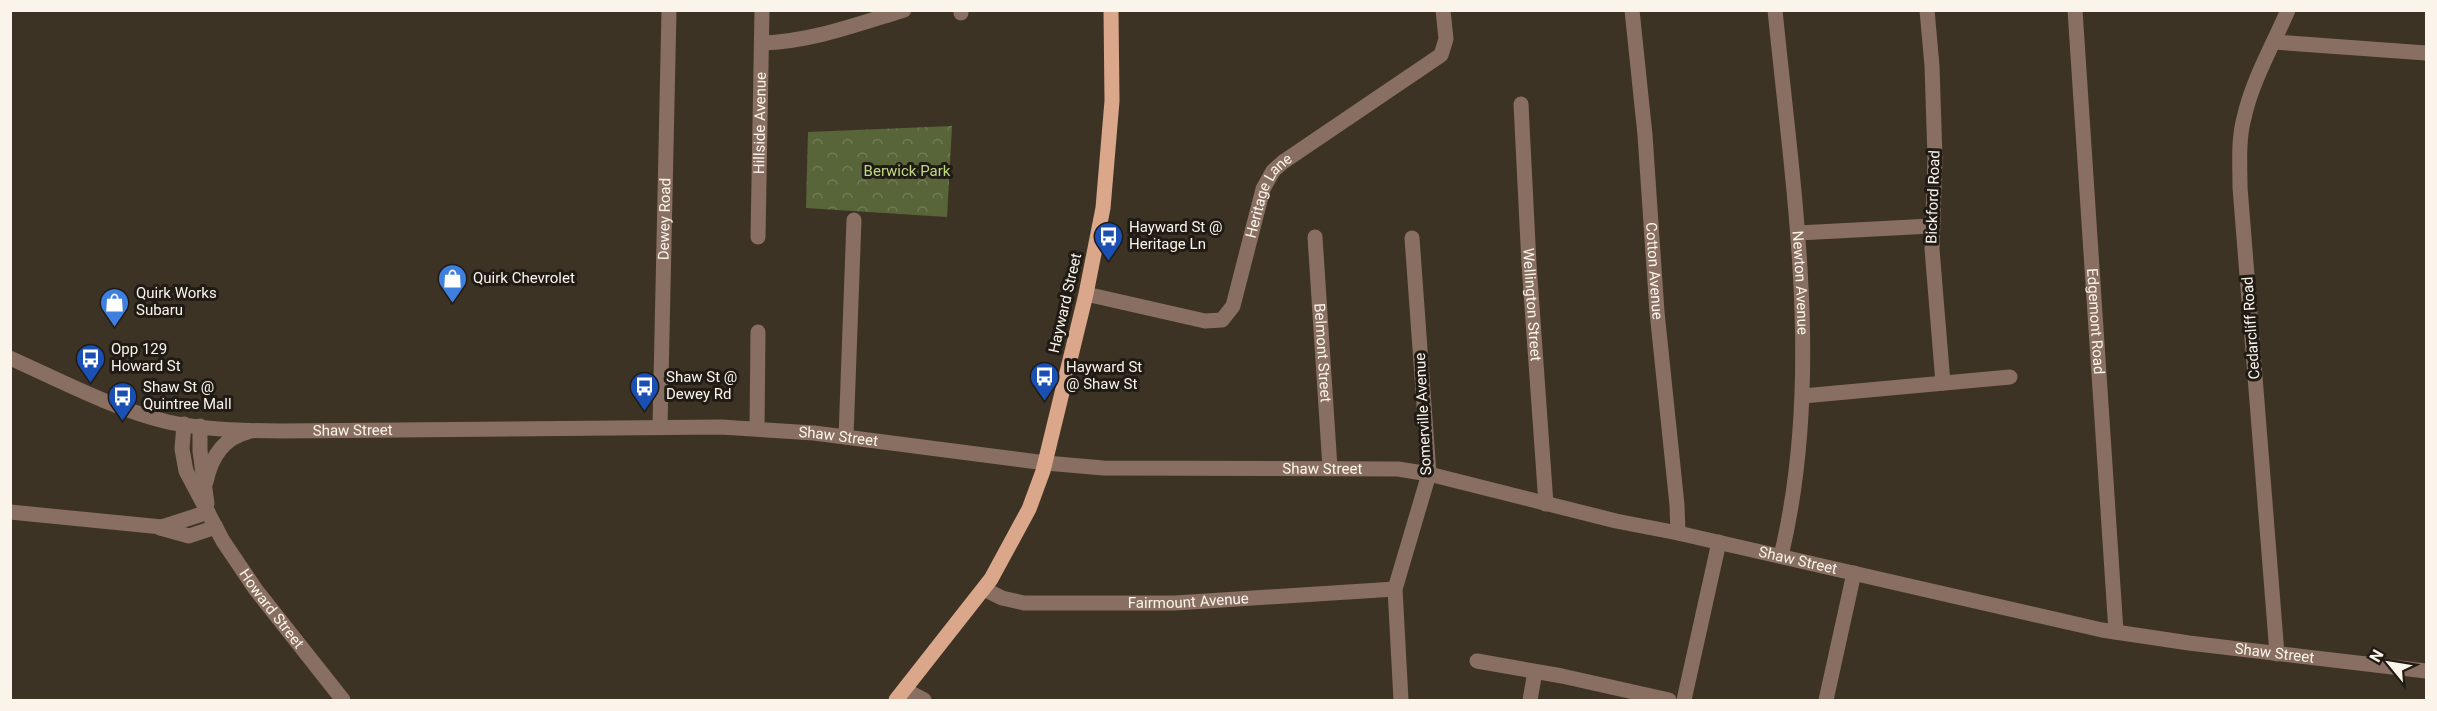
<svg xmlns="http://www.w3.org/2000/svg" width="2437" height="711" font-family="Roboto,sans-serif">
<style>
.park{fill:url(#park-crowns)}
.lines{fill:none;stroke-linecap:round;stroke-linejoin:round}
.minor{stroke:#886f61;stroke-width:15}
.major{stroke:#dba78b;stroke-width:15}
.labels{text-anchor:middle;stroke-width:6;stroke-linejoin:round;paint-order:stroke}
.street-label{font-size:15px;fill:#fbf4eb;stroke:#201b15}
.park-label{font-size:15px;fill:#c0da84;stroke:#201b15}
.poi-label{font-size:15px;fill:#fbf4eb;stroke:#201b15;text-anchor:start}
</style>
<defs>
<pattern id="park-crowns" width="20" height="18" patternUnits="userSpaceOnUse" patternTransform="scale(1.5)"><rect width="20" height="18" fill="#576538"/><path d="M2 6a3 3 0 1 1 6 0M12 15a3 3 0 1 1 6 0" fill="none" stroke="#707c55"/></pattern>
</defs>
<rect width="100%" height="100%" fill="#3d3324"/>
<path class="park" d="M952,126L947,217L806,208L808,132Z"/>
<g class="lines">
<g class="minor">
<path d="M961,10V13"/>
<path id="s1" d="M1632,10L1645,135L1657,312L1677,505L1678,533"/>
<path id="s2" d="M1775,10C1793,191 1824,377 1781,556"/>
<path d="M1927,10L1932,66L1935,158L1932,249L1943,383"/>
<path id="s3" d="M2075,10L2116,632"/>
<path d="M2274,42L2426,53"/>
<path d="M762,43C810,42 858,24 904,10"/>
<path id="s4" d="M1521,104L1529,264L1546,504"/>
<path d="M1798,233L1931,226"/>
<path id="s5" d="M758,237L762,10"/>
<path id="s6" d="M1315,237L1330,468"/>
<path id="s7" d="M1086,294L1205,321L1222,320L1233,306L1263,189L1273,171L1283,162L1441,55L1446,39L1443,10"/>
<path id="s8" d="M10,358C61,381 114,409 168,422C205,430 245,431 283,431L721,427L814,433L1046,463L1103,468L1398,469L1429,474L1616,521L1678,533L2102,630L2189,643L2426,671"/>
<path d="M1803,396L2010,377"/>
<path id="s9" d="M184,424L182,449L186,471L223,541L256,590L343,700"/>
<path d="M200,426V451L207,504"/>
<path id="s10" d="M660,427L669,10"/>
<path d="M757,429L758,332"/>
<path d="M846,437L854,220"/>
<path d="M206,482C211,458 223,438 248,432"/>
<path d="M10,512L162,527L208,512"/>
<path d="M160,528L189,536L216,527"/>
<path id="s11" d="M984,589L1002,598L1024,603H1175L1395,589"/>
<path d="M2277,654L2240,187C2240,164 2238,140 2244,118C2252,81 2273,45 2288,10"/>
<path d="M1477,661L1562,676L1669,700"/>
<path d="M905,690L924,700"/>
<path d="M1401,700L1395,589L1429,474L1412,238"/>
<path d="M1530,700L1535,672"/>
<path d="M1684,700L1719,542"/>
<path d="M1826,700L1854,573"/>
</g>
<path class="major" d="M896,700L991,579L1029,509L1043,471L1086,294L1103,208L1112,101L1111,10"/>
</g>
<defs>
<symbol id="bus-pin" viewBox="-11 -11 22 30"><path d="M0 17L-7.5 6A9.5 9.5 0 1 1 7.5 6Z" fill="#1a4fb4" stroke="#201b15"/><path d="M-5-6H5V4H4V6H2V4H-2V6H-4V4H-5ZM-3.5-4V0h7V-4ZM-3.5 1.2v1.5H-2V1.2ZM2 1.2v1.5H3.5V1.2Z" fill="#fff"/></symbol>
<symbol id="shop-pin" viewBox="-11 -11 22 30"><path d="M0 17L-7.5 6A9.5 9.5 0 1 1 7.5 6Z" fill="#3f7fe0" stroke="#201b15"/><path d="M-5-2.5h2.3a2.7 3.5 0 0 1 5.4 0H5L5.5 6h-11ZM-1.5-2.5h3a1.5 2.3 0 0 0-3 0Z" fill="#fff"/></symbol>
</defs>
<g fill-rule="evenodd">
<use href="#bus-pin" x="1092" y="220" width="33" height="45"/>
<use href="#shop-pin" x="436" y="262" width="33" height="45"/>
<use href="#shop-pin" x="98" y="286" width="33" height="45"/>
<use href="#bus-pin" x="74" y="342" width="33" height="45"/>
<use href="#bus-pin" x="1028" y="360" width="33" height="45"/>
<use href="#bus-pin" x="628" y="370" width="33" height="45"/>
<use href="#bus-pin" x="106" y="380" width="33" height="45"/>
</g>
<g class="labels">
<g class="street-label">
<text dy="5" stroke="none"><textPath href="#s5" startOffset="114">Hillside Avenue</textPath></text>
<text transform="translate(1933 197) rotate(-88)" y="5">Bickford Road</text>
<text dy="5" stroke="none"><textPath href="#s7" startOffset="274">Heritage Lane</textPath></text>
<text dy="5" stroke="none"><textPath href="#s10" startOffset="208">Dewey Road</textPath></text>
<text dy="5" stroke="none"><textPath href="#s1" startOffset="262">Cotton Avenue</textPath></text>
<text dy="5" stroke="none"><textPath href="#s2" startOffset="274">Newton Avenue</textPath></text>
<text transform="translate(1065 303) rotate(-77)" y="5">Hayward Street</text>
<text dy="5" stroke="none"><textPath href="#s4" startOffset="201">Wellington Street</textPath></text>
<text dy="5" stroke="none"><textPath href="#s3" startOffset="312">Edgemont Road</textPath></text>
<text transform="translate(2251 328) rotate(-94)" y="5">Cedarcliff Road</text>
<text dy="5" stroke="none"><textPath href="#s6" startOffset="116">Belmont Street</textPath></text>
<text transform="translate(1423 414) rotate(-93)" y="5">Somerville Avenue</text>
<text dy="5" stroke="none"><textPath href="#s8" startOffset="356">Shaw Street</textPath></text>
<text dy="5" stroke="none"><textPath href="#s8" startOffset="842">Shaw Street</textPath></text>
<text dy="5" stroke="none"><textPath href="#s8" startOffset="1328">Shaw Street</textPath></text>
<text dy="5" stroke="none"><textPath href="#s8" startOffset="1814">Shaw Street</textPath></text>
<text dy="5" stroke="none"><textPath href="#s11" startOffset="207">Fairmount Avenue</textPath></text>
<text dy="5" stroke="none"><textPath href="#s9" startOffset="210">Howard Street</textPath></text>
<text dy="5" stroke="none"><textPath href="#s8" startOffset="2300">Shaw Street</textPath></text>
</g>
<g class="park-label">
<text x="907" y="176">Berwick Park</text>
</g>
<g class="poi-label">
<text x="1129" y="232">Hayward St @<tspan x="1129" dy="17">Heritage Ln</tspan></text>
<text x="473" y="283">Quirk Chevrolet</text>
<text x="136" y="298">Quirk Works<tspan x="136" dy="17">Subaru</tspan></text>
<text x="111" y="354">Opp 129<tspan x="111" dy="17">Howard St</tspan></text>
<text x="1066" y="372">Hayward St<tspan x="1066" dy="17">@ Shaw St</tspan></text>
<text x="666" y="382">Shaw St @<tspan x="666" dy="17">Dewey Rd</tspan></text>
<text x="143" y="392">Shaw St @<tspan x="143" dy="17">Quintree Mall</tspan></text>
</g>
</g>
<rect width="2437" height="711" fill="none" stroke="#fbf4eb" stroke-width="24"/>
<g transform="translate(2389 663) rotate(300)" stroke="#201b15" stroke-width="4.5" paint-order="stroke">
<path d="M0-4.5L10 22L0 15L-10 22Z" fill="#fbf4eb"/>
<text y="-9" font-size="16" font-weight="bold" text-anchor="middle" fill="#fbf4eb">N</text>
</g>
</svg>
